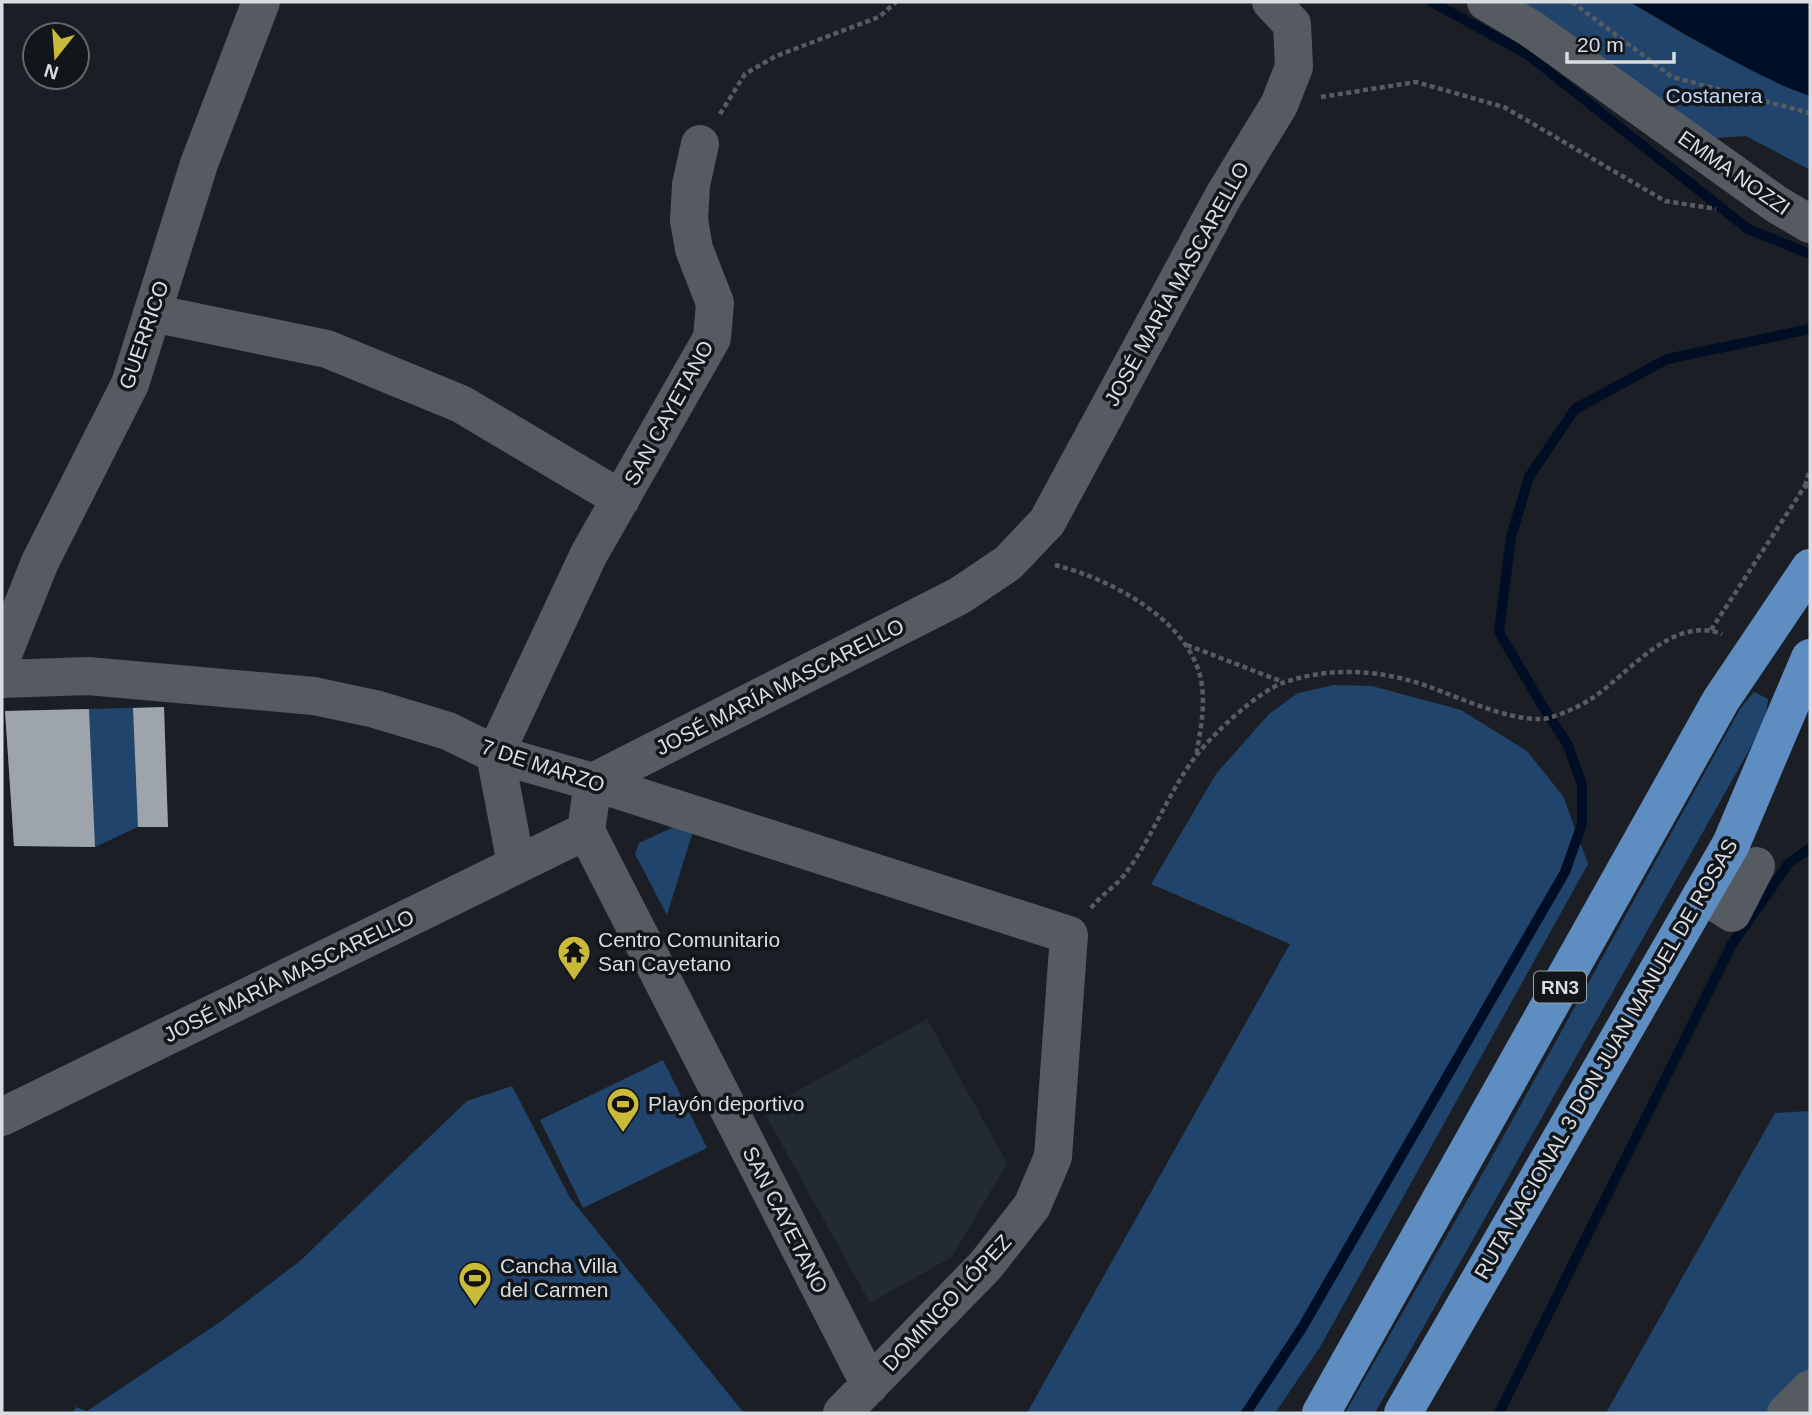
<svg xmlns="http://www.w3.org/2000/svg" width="1812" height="1415" font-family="Helvetica,sans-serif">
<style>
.built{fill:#222a34}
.green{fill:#20446b}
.water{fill:#000e25}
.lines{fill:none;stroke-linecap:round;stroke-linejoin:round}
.stream{stroke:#000e25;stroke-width:10}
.building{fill:#9ea4ab}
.path{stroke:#585c62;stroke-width:4.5;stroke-dasharray:5 3.5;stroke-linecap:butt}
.minor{stroke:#565b62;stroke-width:38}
.highway{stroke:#5e8dc1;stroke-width:38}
.labels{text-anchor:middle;stroke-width:7;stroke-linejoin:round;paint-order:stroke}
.shield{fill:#12161b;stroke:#9da1a6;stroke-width:2}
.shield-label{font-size:19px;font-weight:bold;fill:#d9dde1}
.park-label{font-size:21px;fill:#c0d9f7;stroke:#12161b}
.street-label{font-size:21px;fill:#d9dde1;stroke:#12161b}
.poi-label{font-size:21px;fill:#d9dde1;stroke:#12161b;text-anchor:start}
</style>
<rect width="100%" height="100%" fill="#1b1f25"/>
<path class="built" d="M927,1019L1007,1163L952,1257L870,1303L763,1110Z"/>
<path class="green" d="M1521,2H1630L1687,36L1783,86L1810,96V170L1746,136L1701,139Z
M1334,685L1372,686L1461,710L1527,751L1563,796L1588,864L1320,1347L1275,1413H1027L1290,944L1151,884L1216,774L1269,714L1298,693Z
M1754,692L1768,699L1765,722L1375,1413H1345L1484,1171L1740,709Z
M164,707L168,827H138L95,847L14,846L5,711Z
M676,826L694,828L667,915L635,854L639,843Z
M663,1060L707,1148L583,1208L540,1120Z
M512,1086L570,1198L744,1413H73L76,1407L87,1411L220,1322L300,1261L467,1101Z
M1810,1111V1413H1606L1775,1113Z"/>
<path class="water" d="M1630,2H1810V96C1747,73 1689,35 1630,2Z"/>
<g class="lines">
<path class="stream" d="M1432,2L1527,54L1748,229L1810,254
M1246,1413L1302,1328L1565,872L1582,824V785L1568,745L1543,707L1499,632L1511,537L1529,477L1575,409L1667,359L1810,329
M1499,1413L1732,944L1789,863L1810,848"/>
</g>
<path class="building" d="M164,707L168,827H138L133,708Z
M89,709L95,847L14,846L5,711Z"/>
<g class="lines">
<path class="path" d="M1572,2L1672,77L1810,113
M1321,97L1416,82L1504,107L1665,201L1716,209
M720,114L745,74L776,56L879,17L896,2
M1805,486L1810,469
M1055,565C1111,579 1194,622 1202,686C1205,710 1200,733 1196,756
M1711,630L1805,486L1810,489
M1187,645L1283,682
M1091,908C1102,894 1119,884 1128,870C1154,834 1169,791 1196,756C1214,733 1258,691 1285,682C1334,666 1383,670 1430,687C1460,698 1523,727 1552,717C1565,713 1580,706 1591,699C1629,674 1671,615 1722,634"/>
<path class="minor" d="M1486,2L1530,28L1776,204L1810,224
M152,313L327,349L461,404L621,499
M2,657L40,562L130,384L199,164L261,2
M2,679L88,676L314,696L375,709L448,731L495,754L593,782L1069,935L1053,1157L1032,1206L986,1265L842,1413
M586,831L870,1385
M516,864L495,754L589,554L712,338L715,303L694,249L689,220L691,185L700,144
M1702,894L1732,913L1756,866
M2,1117L586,831L593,782L959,596L1008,563L1047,522L1224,195L1279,105L1294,67L1292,24L1271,2
M1786,1413L1810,1389"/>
<path class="highway" d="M1321,1413L1721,700L1810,568
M1403,1413L1731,844L1810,658"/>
</g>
<defs>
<symbol id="temple-pin" viewBox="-11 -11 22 30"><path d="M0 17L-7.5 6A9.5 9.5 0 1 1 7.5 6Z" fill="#caba3a" stroke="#12161b"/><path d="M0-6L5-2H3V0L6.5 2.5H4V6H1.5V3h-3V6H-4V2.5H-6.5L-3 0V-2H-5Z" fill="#111"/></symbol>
<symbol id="stadium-pin" viewBox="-11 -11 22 30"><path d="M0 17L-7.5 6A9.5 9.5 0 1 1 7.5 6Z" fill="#caba3a" stroke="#12161b"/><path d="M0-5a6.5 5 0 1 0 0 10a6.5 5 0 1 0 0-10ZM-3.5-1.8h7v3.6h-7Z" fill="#111"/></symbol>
</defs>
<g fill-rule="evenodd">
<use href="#temple-pin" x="555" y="933" width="38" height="52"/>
<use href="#stadium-pin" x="604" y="1085" width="38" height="52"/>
<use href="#stadium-pin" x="456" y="1259" width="38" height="52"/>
</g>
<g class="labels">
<rect class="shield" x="1534" y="971.5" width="52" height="31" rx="5"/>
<g class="shield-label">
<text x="1560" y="994">RN3</text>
</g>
<g class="park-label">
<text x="1714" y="103">Costanera</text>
</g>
<g class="street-label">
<text transform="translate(1734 173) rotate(35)" y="7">EMMA NOZZI</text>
<text transform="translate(1177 284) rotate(-61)" y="7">JOSÉ MARÍA MASCARELLO</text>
<text transform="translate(144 335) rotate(-71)" y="7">GUERRICO</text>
<text transform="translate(669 413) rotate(-61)" y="7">SAN CAYETANO</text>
<text transform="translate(780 687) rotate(-27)" y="7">JOSÉ MARÍA MASCARELLO</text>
<text transform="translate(543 766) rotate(18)" y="7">7 DE MARZO</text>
<text transform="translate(289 976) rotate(-26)" y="7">JOSÉ MARÍA MASCARELLO</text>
<text transform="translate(1606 1059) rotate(-60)" y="7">RUTA NACIONAL 3 DON JUAN MANUEL DE ROSAS</text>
<text transform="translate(785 1220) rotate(63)" y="7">SAN CAYETANO</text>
<text transform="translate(947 1303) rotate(-47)" y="7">DOMINGO LÓPEZ</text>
</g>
<g class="poi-label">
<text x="598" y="947">Centro Comunitario<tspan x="598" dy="24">San Cayetano</tspan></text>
<text x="648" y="1111">Playón deportivo</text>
<text x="500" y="1273">Cancha Villa<tspan x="500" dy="24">del Carmen</tspan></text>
</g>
</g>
<rect width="1812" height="1415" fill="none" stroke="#d9dde1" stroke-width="7"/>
<g transform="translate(56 56) rotate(197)"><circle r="33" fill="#12161b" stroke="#62666a" stroke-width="2"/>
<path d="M0-5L12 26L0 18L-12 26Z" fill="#caba3a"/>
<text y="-10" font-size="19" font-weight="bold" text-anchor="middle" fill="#d9dde1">N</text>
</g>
<path d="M1567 52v10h107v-10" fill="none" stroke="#d9dde1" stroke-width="3.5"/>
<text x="1577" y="52" font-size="21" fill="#d9dde1" stroke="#12161b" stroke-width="5" paint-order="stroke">20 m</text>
</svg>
